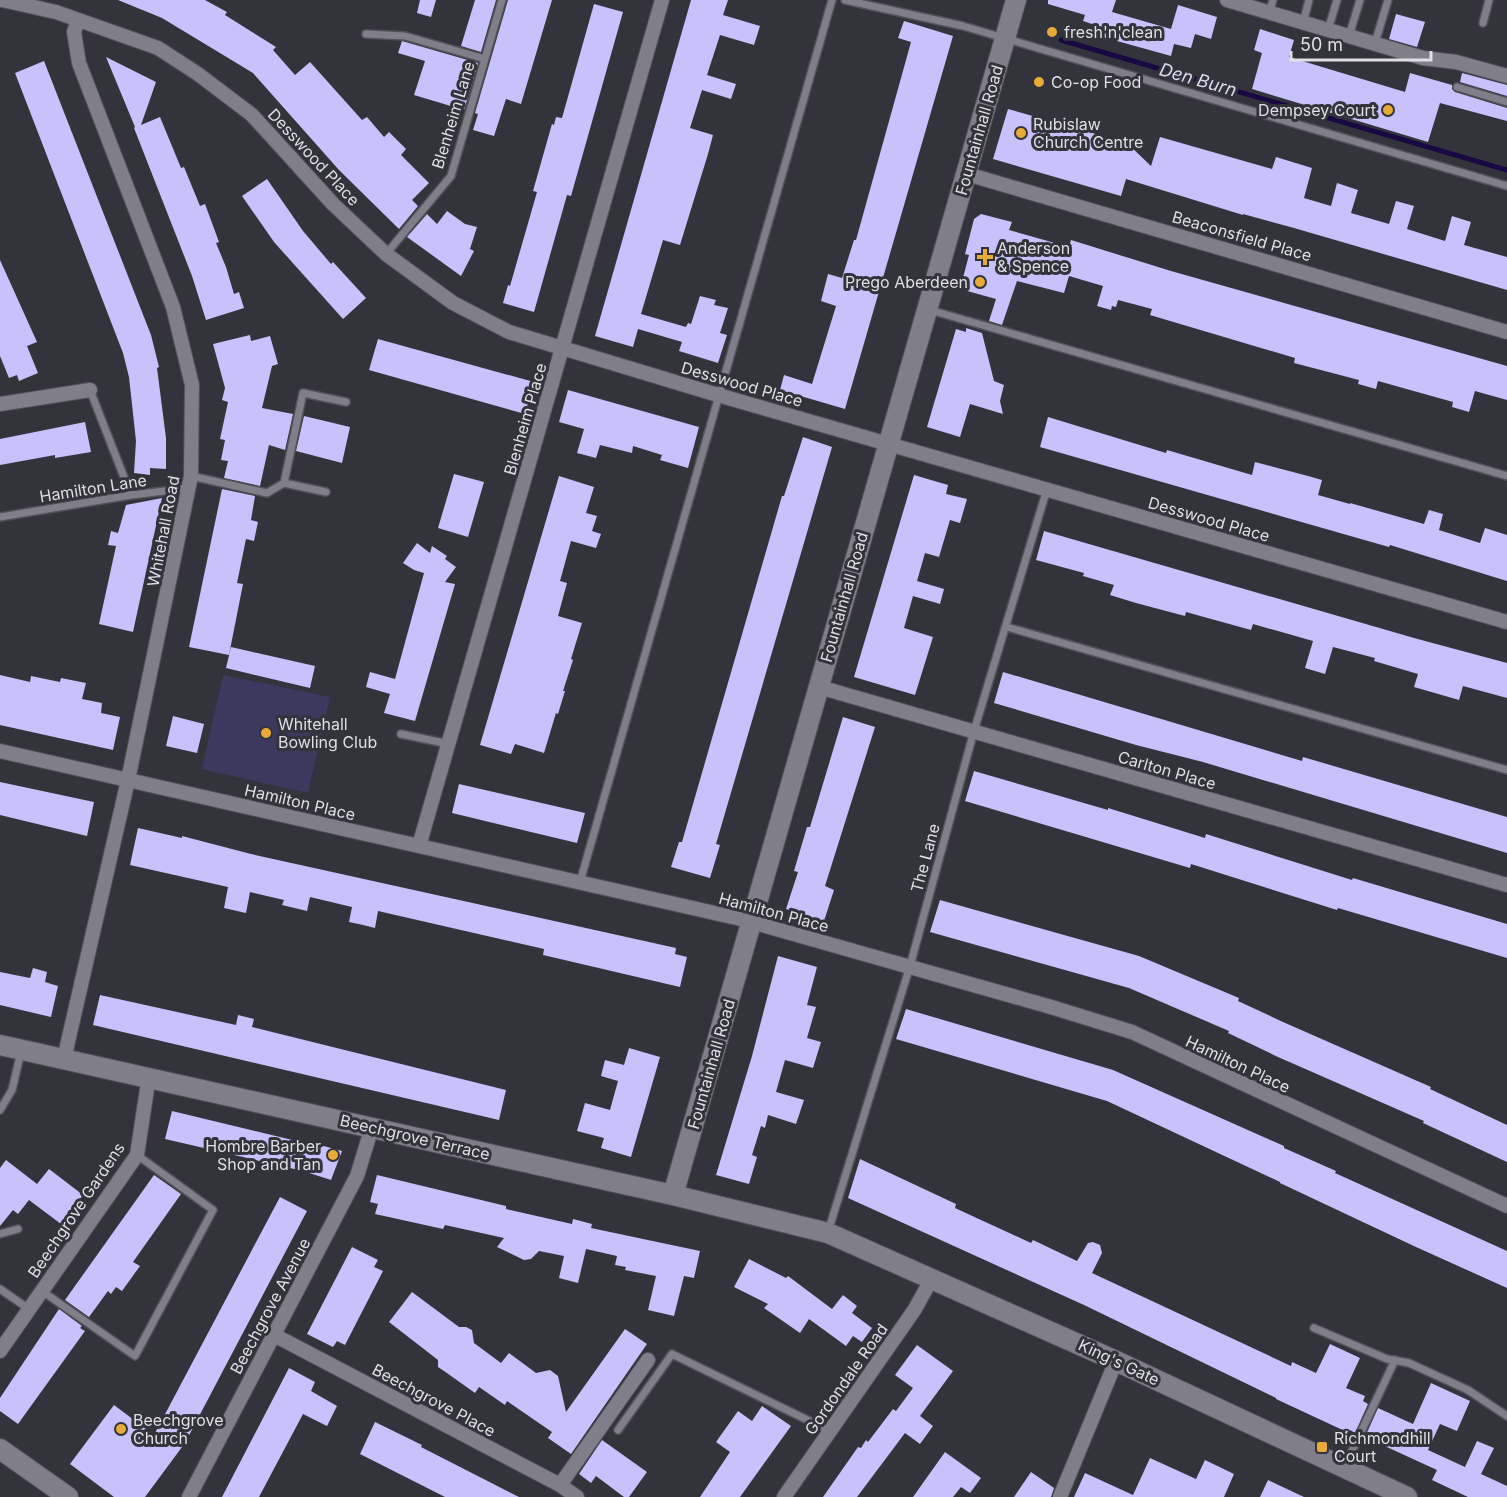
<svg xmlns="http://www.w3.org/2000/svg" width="1507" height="1497" font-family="Inter,sans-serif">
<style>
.green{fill:#3d395e}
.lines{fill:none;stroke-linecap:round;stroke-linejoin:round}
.stream{stroke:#1a0842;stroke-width:5}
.building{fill:#c7c2fc}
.lane-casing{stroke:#525159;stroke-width:10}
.street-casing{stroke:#525159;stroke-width:16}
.secondary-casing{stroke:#525159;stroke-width:22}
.lane{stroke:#7f7e89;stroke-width:7}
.street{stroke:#7f7e89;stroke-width:14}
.secondary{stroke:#7f7e89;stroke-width:20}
.poi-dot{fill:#e9ab38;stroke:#33333c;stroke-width:2}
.labels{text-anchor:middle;stroke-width:6;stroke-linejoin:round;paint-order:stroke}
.poi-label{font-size:16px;fill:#dfdfe5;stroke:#33333c;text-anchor:start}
.street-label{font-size:16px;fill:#dfdfe5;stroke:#33333c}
.water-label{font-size:18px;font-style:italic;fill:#deddf0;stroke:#33333c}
</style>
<rect width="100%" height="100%" fill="#33333c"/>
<path class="green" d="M223,675L330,697L308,793L202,769Z"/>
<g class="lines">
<path class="stream" d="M1061,40L1507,170"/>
</g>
<path class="building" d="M118,0H205L227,12L225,15L276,47L273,50L295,75L310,62L362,120L367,117L384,137L389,132L406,149L401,155L429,183L412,200L418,206L399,229L339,170L253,73L162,18Z
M420,0H436L431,17L417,13Z
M475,0H496L481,52L461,46Z
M508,0H552L521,104L506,99L494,136L473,130L478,114L475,113Z
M691,0H728L723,15L760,26L754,45L720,35L707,75L736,84L731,99L702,90L690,128L713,135L708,154L680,245L663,240L641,314L686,327L688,323L691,324L700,296L716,300L714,305L728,308L720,333L727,335L718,363L679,351L682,342L638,329L633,347L595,336Z
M1048,0H1116L1112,12L1171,29L1178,5L1217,17L1211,39L1195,34L1191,48L1174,44L1171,56L1099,36L1101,27L1083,21L1085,15L1048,4Z
M594,4L623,12L571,196L567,195L534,312L503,303L508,285L510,286L537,192L533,191L552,124L554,125L556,117L562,118Z
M1396,14L1425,22L1417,47L1389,39Z
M904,21L953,36L845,409L780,390L784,375L812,384L836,306L821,301L828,274L842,278L854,240H856L911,42L898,38Z
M1260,29L1294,40L1289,57L1405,92L1410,73L1452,85V89L1455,92L1507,108V121L1440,103L1428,142L1252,89L1262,53L1254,50Z
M402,41L478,63L464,110L414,95L425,61L398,53Z
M106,57L156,82L141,125L160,117L181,168L184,167L200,206L205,204L219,242L216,243L226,267L234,294L239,292L244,308L206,320L192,276L134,128L135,127Z
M44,61L151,335L159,367L157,368L166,438V469L150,468V475L134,473L136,441L129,377L123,353L15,73Z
M1462,73L1507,85V96L1460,82Z
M1008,109L1127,143L1151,166L1160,137L1272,169L1276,157L1312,168L1304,198L1331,206L1337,183L1358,190L1351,213L1389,224L1396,201L1414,206L1407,229L1445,241L1452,216L1471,222L1464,245L1507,257V290L1294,228L1243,214V215L1126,179L1121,196L993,159Z
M267,179L303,231L331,264L333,262L366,298L343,319L274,242L242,196Z
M447,211L465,224L477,227L470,249L474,251L461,276L407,237L427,214L437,224Z
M981,214L1012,222L1009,230L1037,238L1069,247L1071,240L1171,271L1507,366V400L1475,391L1469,412L1452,407L1453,402L1378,381L1376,389L1358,384L1359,380L1294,363L1295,358L1150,315L1152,309L1118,300L1116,307L1112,306L1111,310L1097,306L1103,286L1069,276L1064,293L1017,281L1002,325L989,321L996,299L960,289L969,255L965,254L974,219Z
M0,260L37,342L27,346L38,373L19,381L17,375L9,378L0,356Z
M966,328L982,333L994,381L1004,385L1000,401L1003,414L970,404L960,437L927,427L956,329L966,332Z
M250,335L251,341L270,336L278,364L272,366L262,408L293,414L285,450L269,445L260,486L224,478L228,461L221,460L225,440L220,439L228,402L222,400L225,388L213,344Z
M378,339L534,382L525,414L369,370Z
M568,390L699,427L688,468L660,460L662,455L633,446L632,453L600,445L596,458L577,453L584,429L559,422Z
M304,416L350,427L342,463L296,451Z
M1048,417L1166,453L1167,450L1252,475L1255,462L1308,476L1322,480L1318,495L1350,504V503L1424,524L1429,510L1443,514L1439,530L1480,543L1485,528L1507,535V581L1390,545L1389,547L1040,447Z
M85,422L91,452L55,458V455L0,465V439Z
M803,437L832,447L716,844L720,845L710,878L671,867L679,842H682L782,496H784Z
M454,474L484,482L468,537L438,528Z
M914,475L948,485L946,494L967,499L960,523L950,520L939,557L925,553L917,581L944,589L940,604L913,596L904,628L933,637L915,695L854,677Z
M559,476L594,487L586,513L597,516L592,531L601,534L596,548L571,541L560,581L567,583L558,616L582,623L571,659L573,660L563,691H565L558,714L556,713L544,753L515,744L511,754L480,745Z
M222,489L255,496L251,520L258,522L254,541L246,539L237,583L243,584L229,655L189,647Z
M162,498L133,632L99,624L116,546L108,545L111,531L118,533L126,505Z
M1044,531L1414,638L1507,663V698L1463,686L1459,700L1414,687L1418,674L1374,661L1375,658L1333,647L1325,674L1305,668L1313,641L1253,624L1251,630L1186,612L1185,616L1136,603L1110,595L1114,585L1083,576L1084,573L1036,560Z
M417,543L430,553L432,546L447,556L445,559L456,567L445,582L455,584L415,721L384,713L390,694L366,687L370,672L395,679L424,573L414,570L403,563Z
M231,647L315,666L310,688L226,668Z
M1003,672L1302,761L1303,757L1507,817V853L1203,762L1136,745L994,703Z
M0,675L30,682L31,676L60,682L61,678L86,683L82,699L102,703L101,713L120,717L113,750L0,725Z
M173,716L204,724L197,753L166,746Z
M843,717L875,727L825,886L834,890L824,921L786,909L798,872L794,871L807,827H810Z
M974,771L1108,810V808L1205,838L1206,834L1352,880L1353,878L1507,924V958L1338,908L1337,910L1191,864L1190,868L965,801Z
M0,782L94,802L87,836L0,815Z
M459,784L585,813L577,843L452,813Z
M138,828L182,838V836L251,854L676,948L675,954L687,957L680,987L543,955L544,949L378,911L375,928L363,925L349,922L352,907L310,897L307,911L282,905L284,900L250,892L246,913L224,908L228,887L130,865Z
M940,900L1139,956L1239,998L1238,1001L1283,1022L1431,1087L1430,1089L1507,1125V1162L1423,1123L1424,1121L1278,1057L1228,1033L1229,1031L1129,988L930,932Z
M778,956L817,967L807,1005L816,1007L807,1038L821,1042L813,1068L785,1060L776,1092L804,1100L796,1124L768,1115L765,1128L761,1126L752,1155L757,1157L749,1184L716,1175L752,1056Z
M33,968L47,972L45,982L58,986L51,1017L0,1005V972L30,978Z
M100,995L236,1025L238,1015L254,1019L252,1027L506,1090L499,1120L93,1025Z
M906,1009L1113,1070L1284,1146V1148L1336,1171L1335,1173L1507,1251V1288L1416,1247L1280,1183V1182L1107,1101L896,1039Z
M629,1048L660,1057L631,1157L601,1148L604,1138L577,1131L585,1103L610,1110L618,1081L601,1076L605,1060L624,1065Z
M172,1111L309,1144V1142L342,1151L331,1180L303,1171L165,1139Z
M860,1159L956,1204L955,1208L1031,1243L1033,1240L1077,1261L1088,1243L1093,1242L1100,1245L1102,1253L1092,1273L1291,1366L1292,1362L1316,1373L1330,1344L1360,1358L1346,1388L1365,1396L1363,1401L1368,1404L1355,1433L1350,1430L1349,1433L1276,1399V1398L1084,1305L848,1198Z
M6,1160L37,1184L49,1169L83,1195L61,1224L29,1200L18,1214L13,1210L0,1226V1168Z
M154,1175L181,1194L133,1262L140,1266L122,1291L116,1287L111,1294L108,1291L89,1317L65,1300Z
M377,1175L506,1206V1209L572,1224L573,1219L592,1224L591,1228L700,1251L694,1278L684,1276L674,1316L648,1310L656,1276L625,1270L626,1267L615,1265L617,1256L586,1249L578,1283L559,1278L564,1256L539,1251L531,1259L524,1260L497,1247L504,1238L445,1225L443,1229L375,1214L378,1204L370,1202Z
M280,1197L307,1211L185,1443L145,1497H114L70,1464L114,1405L154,1435Z
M352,1247L378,1260L374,1267L383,1271L345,1345L337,1341L333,1347L307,1334Z
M749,1259L786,1278L788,1276L832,1309L843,1295L857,1306L852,1313L872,1328L862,1342L853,1336L846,1346L809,1319L800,1333L764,1308L768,1304L734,1287Z
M412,1292L459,1327H466L472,1330L474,1343L501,1363L509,1353L536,1373L550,1370L558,1376L566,1412L625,1329L647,1344L571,1454L548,1438L552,1432L507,1401L505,1405L479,1387L475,1393L444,1371L438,1367V1360L389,1322Z
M59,1309L82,1326L80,1328L85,1331L18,1424L0,1411V1398Z
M917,1345L953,1371L920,1416L933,1426L920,1444L905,1433L857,1497H823L858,1447L861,1448L866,1440L868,1442L893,1409L896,1411L913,1388L895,1375Z
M289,1368L315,1382L311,1391L337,1406L327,1426L303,1414L259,1497H222Z
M1431,1383L1470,1401L1457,1431L1440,1424L1428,1450L1465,1467L1477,1441L1494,1448L1481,1474L1507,1486V1497H1468L1432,1480L1437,1470L1365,1437L1378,1408L1413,1424Z
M762,1406L791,1426L740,1497H700L730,1452L716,1442L738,1411L752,1421Z
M375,1422L422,1445L421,1447L519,1497H445L360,1454Z
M602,1440L647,1472L629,1497H624L596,1476L591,1483L579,1474Z
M945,1452L981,1478L970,1493L961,1487L953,1497H913Z
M1150,1458L1196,1479L1205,1460L1234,1474L1224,1497H1074L1085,1473L1133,1495Z
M1031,1472L1054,1488L1051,1497H1014Z
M1268,1480L1304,1497H1260Z"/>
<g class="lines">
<defs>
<path id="lane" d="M845,0L963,26L1507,186
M1269,13L1273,0
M1303,23L1309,0
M1483,23L1489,0
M1328,30L1337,0
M366,34L405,36L485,59
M1349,36L1360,0
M1375,43L1388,0
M1457,87L1507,102
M386,254L451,176L502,0
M930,310L1507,476
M90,390L131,495
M191,476L267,493L284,483L303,393L346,402
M284,483L326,492
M0,517L131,495L190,488
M1007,627L1507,770
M401,734L449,744
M580,882L832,0
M0,1110L12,1090L21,1052
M828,1232L910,966L974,731L1047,489
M0,1234L18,1229
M0,1289L29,1309
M42,1291L135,1356L213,1210L137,1155
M1314,1328L1387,1359L1409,1363L1468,1390L1507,1416
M618,1430L672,1354L830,1431
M1345,1466L1395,1360"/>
<path id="street" d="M2,0L56,12L158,48L198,74L252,115L333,204L386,254L453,303L509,332L718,395L1507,622
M1227,0L1423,58L1456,62L1507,76
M967,174L1507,332
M0,404L90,390
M819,687L1507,885
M0,751L741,919L1051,1007L1132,1032L1507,1206
M419,846L662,0
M64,1059L128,780L191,476L192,385L173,307L79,63L74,32L78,20
M274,1335L560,1485L577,1497
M0,1351L137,1155L149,1076
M560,1485L648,1360
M189,1497L357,1176L372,1127
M784,1497L915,1309L932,1278
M1060,1497L1116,1361"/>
<path id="secondary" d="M0,1045L673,1195L828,1233L1116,1361L1407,1497
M673,1195L1016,0
M0,1449L68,1497"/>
</defs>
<use href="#lane" class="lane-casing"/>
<use href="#street" class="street-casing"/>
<use href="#secondary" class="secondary-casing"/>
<use href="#lane" class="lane"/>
<use href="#street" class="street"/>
<use href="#secondary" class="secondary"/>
</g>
<g class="poi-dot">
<circle cx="1052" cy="32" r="6"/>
<circle cx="1039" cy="82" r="6"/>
<circle cx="1388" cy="110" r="6"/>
<circle cx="1021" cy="133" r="6"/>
<path d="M982 248h6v6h6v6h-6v6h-6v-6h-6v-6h6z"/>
<circle cx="980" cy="282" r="6"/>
<circle cx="266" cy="733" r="6"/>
<circle cx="333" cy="1155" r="6"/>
<circle cx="121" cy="1429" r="6"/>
<rect x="1316" y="1441" width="12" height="12" rx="3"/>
</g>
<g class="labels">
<g class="poi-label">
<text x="1064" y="38">fresh'n'clean</text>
<text x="1051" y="88">Co-op Food</text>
<text x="1376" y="116" text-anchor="end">Dempsey Court</text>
<text x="1033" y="130">Rubislaw<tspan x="1033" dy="18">Church Centre</tspan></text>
<text x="997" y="254">Anderson<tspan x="997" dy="18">&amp; Spence</tspan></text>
<text x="968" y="288" text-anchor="end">Prego Aberdeen</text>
<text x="278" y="730">Whitehall<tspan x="278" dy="18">Bowling Club</tspan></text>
<text x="321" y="1152" text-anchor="end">Hombre Barber<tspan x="321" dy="18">Shop and Tan</tspan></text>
<text x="133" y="1426">Beechgrove<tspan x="133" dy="18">Church</tspan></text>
<text x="1334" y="1444">Richmondhill<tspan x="1334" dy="18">Court</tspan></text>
</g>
<g class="street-label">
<text transform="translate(453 115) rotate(-73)" y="6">Blenheim Lane</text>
<text transform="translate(979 130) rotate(-74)" y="6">Fountainhall Road</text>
<text transform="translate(314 157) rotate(47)" y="6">Desswood Place</text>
<text transform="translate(1242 236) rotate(16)" y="6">Beaconsfield Place</text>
<text transform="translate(742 384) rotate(16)" y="6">Desswood Place</text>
<text transform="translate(525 419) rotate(-74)" y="6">Blenheim Place</text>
<text transform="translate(93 488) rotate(-9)" y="6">Hamilton Lane</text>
<text transform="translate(1209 519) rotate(16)" y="6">Desswood Place</text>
<text transform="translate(163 531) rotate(-79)" y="6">Whitehall Road</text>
<text transform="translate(844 597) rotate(-74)" y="6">Fountainhall Road</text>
<text transform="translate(1167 770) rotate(16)" y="6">Carlton Place</text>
<text transform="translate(300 802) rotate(13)" y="6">Hamilton Place</text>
<text transform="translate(925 858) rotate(-75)" y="6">The Lane</text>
<text transform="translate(774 912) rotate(15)" y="6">Hamilton Place</text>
<text transform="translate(711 1064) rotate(-74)" y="6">Fountainhall Road</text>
<text transform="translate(1238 1064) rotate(25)" y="6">Hamilton Place</text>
<text transform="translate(415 1137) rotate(13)" y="6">Beechgrove Terrace</text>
<text transform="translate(76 1210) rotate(-56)" y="6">Beechgrove Gardens</text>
<text transform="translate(270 1306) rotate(-62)" y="6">Beechgrove Avenue</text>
<text transform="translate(1119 1362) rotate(25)" y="6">King's Gate</text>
<text transform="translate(846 1379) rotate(-55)" y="6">Gordondale Road</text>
<text transform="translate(434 1400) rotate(28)" y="6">Beechgrove Place</text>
</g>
<g class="water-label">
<text transform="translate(1198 80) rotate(16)" y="6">Den Burn</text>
</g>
</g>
<path d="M1291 51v9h140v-9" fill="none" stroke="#dfdfe5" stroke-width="3"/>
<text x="1300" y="51" font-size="18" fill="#dfdfe5" stroke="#33333c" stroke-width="4.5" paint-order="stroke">50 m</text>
</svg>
